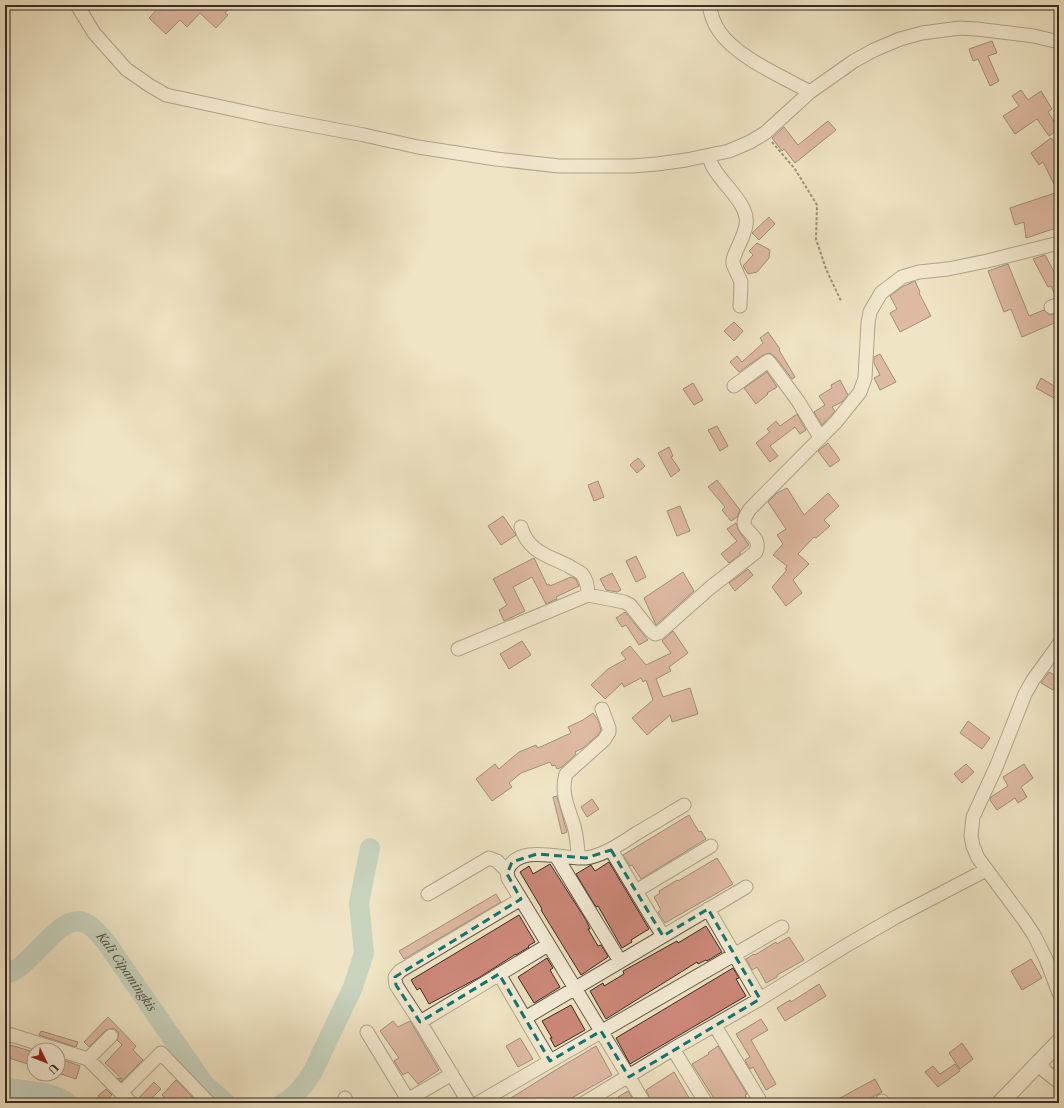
<svg xmlns="http://www.w3.org/2000/svg" width="1064" height="1108" font-family="'Libre Caslon Text',serif">
<style>
.lines{fill:none;stroke-linecap:round;stroke-linejoin:round}
.river{stroke:#9abeb7;stroke-width:20}
.building{fill:#cd887a;stroke:#372d22}
.minor-casing{stroke:#655b4a;stroke-width:15}
.tertiary-casing{stroke:#655b4a;stroke-width:18}
.path{stroke:#372d22;stroke-width:2;stroke-dasharray:3 2;stroke-linecap:butt}
.minor{stroke:#f5edd9;stroke-width:13}
.tertiary{stroke:#f5edd9;stroke-width:16}
.marked{fill:none;stroke:#0f766e;stroke-width:3;stroke-dasharray:8 5;stroke-linejoin:round}
.labels{text-anchor:middle;stroke-width:3.5;stroke-linejoin:round;paint-order:stroke}
.water-label{font-size:12px;font-style:italic;fill:#505147;stroke:#f5edd9}
</style>
<rect width="100%" height="100%" fill="#efe4c4"/>
<filter id="stains"><feTurbulence type="fractalNoise" baseFrequency=".005" numOctaves="4"/><feColorMatrix values="0 0 0 0 .2 0 0 0 0 .09 0 0 0 0 .02 0 0 0 .5 -.17"/></filter>
<radialGradient id="worn" r=".72"><stop offset=".6" stop-color="#630" stop-opacity="0"/><stop offset="1" stop-color="#630" stop-opacity=".3"/></radialGradient>
<g class="lines">
<g class="river">
<path id="s1" d="M5,974C32,970 61,905 89,925C96,929 101,937 106,942L204,1084L226,1103"/>
<path d="M5,1087C23,1091 54,1091 68,1103"/>
<path d="M283,1103C297,1096 305,1084 313,1071L353,987L364,953L359,903L370,848"/>
</g>
</g>
<path class="building" d="M161,5H232L225,13L228,15L216,28L200,13L187,27L180,20L166,34L149,18Z
M992,41L997,53L988,56L999,81L990,86L978,59L973,61L969,49Z
M1021,90L1028,100L1041,91L1052,109L1048,112L1059,129L1049,136L1037,119L1015,134L1003,116L1019,106L1012,96Z
M828,121L836,130L795,163L784,149L782,151L772,138L784,127L798,145Z
M1051,138L1059,148V227L1026,238L1024,222L1015,225L1010,208L1058,192L1043,162L1039,165L1031,153Z
M769,217L775,224L759,240L752,233Z
M757,243L770,250L769,258L757,272L748,274L743,266L753,255L749,251Z
M1045,255L1059,281V296L1056,297L1051,286L1048,287L1033,259Z
M1008,264L1029,316L1044,310L1049,315L1059,313V321L1022,337L1011,309L1004,312L988,271Z
M915,281L920,292L919,293L931,316L900,332L890,313L897,309L890,296L902,287Z
M734,322L743,331L734,341L724,331Z
M768,332L780,349L779,350L795,377L792,379L776,358L770,353L763,355L739,372L730,362L737,356L742,362L763,343L760,338Z
M880,354L896,382L880,390L874,378L880,375L874,363V357Z
M767,372L777,387L767,393L768,394L756,404L744,388Z
M1041,378L1059,389V401L1036,388Z
M840,380L848,395L842,402L832,407L835,411L822,425L814,412L825,405L819,396L832,388L831,385Z
M693,383L703,400L694,405L683,389Z
M797,414L806,430L800,434L795,427L770,446L778,456L770,462L756,443L770,432L767,429L776,421L780,426Z
M717,426L728,446L720,451L708,430Z
M828,443L840,460L830,467L818,451Z
M669,447L673,456L671,457L680,470L671,477L658,453Z
M638,458L645,466L637,473L630,465Z
M717,480L740,510L737,517L731,521L722,510L725,507L708,487Z
M598,481L604,497L594,501L588,485Z
M787,488L804,515L828,493L839,506L824,520L830,526L816,538L814,537L798,554L809,564L793,580L802,593L786,606L772,587L787,570L785,569L787,566L773,555L783,544L777,535L786,529L768,502L777,493Z
M680,506L690,531L677,536L667,511Z
M503,516L516,535L501,545L488,526Z
M736,523L739,531L749,545L739,553L741,554L729,563L721,554L737,541L727,529Z
M636,556L646,577L636,582L626,561Z
M534,558L547,585L549,584L550,586L571,577L576,579L579,586L556,597L557,599L546,604L532,577L513,587L525,611L504,621L499,610L507,605L493,579Z
M748,569L753,575L735,591L729,583Z
M683,572L694,591L656,625L644,598Z
M612,573L621,590L617,592L606,590L600,579Z
M625,612L648,640L639,645L626,625L622,627L616,618Z
M673,631L688,653L669,667L671,671L656,679L663,697L690,688L698,714L672,722L670,715L647,735L632,718L653,700L646,680L643,682L641,678L624,687L622,683L605,699L591,685L608,669L626,659L621,653L630,646L646,665L671,653L662,641Z
M522,641L531,655L509,669L500,654Z
M1049,672L1059,678V681L1053,690L1041,683Z
M593,713L598,720L601,730L598,735L583,748L575,752L576,754L562,767L557,769L555,765L552,766L550,762L521,773L509,783L512,787L492,801L476,779L495,764L499,769L519,752L536,745L538,748L571,733L568,727L583,720Z
M968,721L990,738L982,749L960,733Z
M966,764L974,772L962,783L954,774Z
M1024,764L1033,778L1021,787L1027,797L1018,803L1015,798L997,810L990,800L991,797L1008,786L1003,777Z
M557,796L567,832L562,834L553,797Z
M592,799L599,809L587,817L581,807Z
M689,815L699,832L701,831L706,839L641,879L632,865L630,866L623,855Z
M717,858L733,884L665,923L658,912L661,910L654,897L660,893L659,891L669,885L677,880L678,881Z
M609,862L649,929L631,940L632,942L622,948L598,906L596,907L576,874L591,865L595,871Z
M550,864L586,920L590,929H588L598,946L601,945L608,956V957L581,975L541,910L542,909L520,872L529,866L533,874Z
M496,894L501,902L404,959L399,951Z
M519,915L535,942L528,946L529,947L516,955V954L480,977L429,1004L420,988L417,990L411,980Z
M706,926L722,952L707,961L706,960L698,964L697,962L606,1019L590,991L603,983L604,986L624,974L623,971L677,941L678,943Z
M789,937L804,960L777,975V977L766,983L757,967L752,970L746,959L754,954L755,955L776,942L777,944Z
M547,958L553,968L550,970L560,987L534,1003L518,977Z
M1031,959L1042,978L1022,990L1011,971Z
M733,968L739,978L736,979L746,996L630,1064L616,1038Z
M819,984L826,996L785,1021L777,1008L790,1000L791,1002Z
M571,1005L585,1030L555,1047L550,1038H552L542,1021Z
M108,1017L136,1046L133,1050L143,1060L121,1082L117,1078L122,1079L105,1063L122,1045L117,1040L119,1034L117,1031L113,1028L106,1030L89,1047L84,1042Z
M761,1019L768,1030L751,1040L776,1084L766,1090L753,1067L750,1069L745,1060L750,1057L736,1034Z
M393,1021L398,1027L410,1021L439,1070L418,1084L408,1072L403,1075L399,1069L394,1061L399,1058L380,1031Z
M41,1031L78,1042L76,1047L39,1035Z
M520,1038L533,1059L518,1067L506,1046Z
M962,1043L973,1059L960,1069L949,1053Z
M10,1045L34,1052V1066L6,1057Z
M596,1046L612,1075L563,1103H503L554,1071Z
M718,1046L747,1094L745,1095L749,1103H737L733,1098L725,1103H717L692,1064L709,1054L708,1053Z
M58,1058L80,1066L76,1079L58,1073Z
M955,1064L960,1071L938,1087L925,1072L933,1066L940,1074Z
M674,1072L692,1103H652L646,1090Z
M875,1079L882,1092L862,1103H831Z
M176,1080L198,1103H170L162,1095Z
M154,1082L161,1089L147,1103H139L138,1099Z
M106,1089L112,1095L105,1103L98,1096Z
M628,1091L635,1103H622L618,1097Z"/>
<g class="lines">
<defs>
<path id="minor" d="M77,5L94,33L126,69L149,85L166,95L268,117L364,135L418,147L496,159L559,166H632L657,164L686,160L729,151L750,142L765,133L810,92L854,61L874,50L900,39L922,33L960,28L977,29L1034,36L1059,42
M709,5C711,14 713,23 719,31C736,57 783,77 810,92
M709,156C710,159 711,164 713,167C722,184 750,205 746,225C744,238 736,248 733,260V264L741,282L740,306
M1051,307L1059,304
M734,386L768,361L770,363L798,401L820,437
M521,527C528,552 549,556 569,566C573,569 579,571 582,574C587,580 588,587 588,595
M1059,644L1033,680L1025,694L997,765L973,817L971,836L973,846L978,858L1024,920L1034,935L1046,959L1059,993
M458,649L588,595L624,602L630,605L650,630L655,634L659,633L711,587L756,552C763,534 739,532 745,518C746,515 748,512 750,509L836,422L860,392L865,378L868,323L870,312L881,293L902,277L919,272L948,269L987,261L1059,243
M611,850L663,936
M556,856L620,961
M579,858C577,848 577,836 574,826C569,809 560,793 566,774L604,740L609,732V728L602,709
M636,891L711,846
M428,894L489,858L497,861L507,871
M708,909L760,999
M499,974L550,1061
M525,1018L746,887
M420,1022L548,945
M715,1026L759,1099
M367,1032L410,1103
M5,1033L88,1059L131,1103
M673,1049L706,1103
M88,1059L111,1036
M1040,1061L1045,1071L1059,1082
M121,1093L161,1053L209,1103
M345,1098L347,1103
M882,1101L883,1103
M402,1103L452,1074
M469,1103L420,1022L396,985L395,977L400,971L521,899
M478,1103L782,927
M584,1103L673,1049L760,999L847,945L896,917L986,870
M644,1103L629,1077L508,878L507,871C518,842 563,860 585,858C601,857 624,842 637,833C653,824 669,814 684,805"/>
<path id="tertiary" d="M1000,1103L1059,1042"/>
</defs>
<use href="#minor" class="minor-casing"/>
<use href="#tertiary" class="tertiary-casing"/>
<path class="path" d="M772,142L795,169L817,205L816,239L826,269L841,301"/>
<use href="#minor" class="minor"/>
<use href="#tertiary" class="tertiary"/>
</g>
<path d="M0 0H1064V1108H0ZM611,850L663,936L708,909L760,999L629,1077L601,1031L550,1061L499,974L420,1022L396,985L395,977L521,899L507,874L512,862L537,854L586,858Z" fill="#efe4c4" fill-opacity=".55" fill-rule="evenodd"/>
<path class="marked" d="M611,850L663,936L708,909L760,999L629,1077L601,1031L550,1061L499,974L420,1022L396,985L395,977L521,899L507,874L512,862L537,854L586,858Z"/>
<g class="labels">
<g class="water-label">
<text dy="4" stroke="none"><textPath href="#s1" startOffset="164">Kali Cipamingkis</textPath></text>
</g>
</g>
<rect width="1064" height="1108" fill="none" stroke="#efe4c4" stroke-width="20"/>
<rect x="6" y="6" width="1052" height="1096" fill="none" stroke="#372d22" stroke-width="2"/>
<rect x="10" y="10" width="1044" height="1088" fill="none" stroke="#372d22"/>
<g transform="translate(46 1062) rotate(133)"><circle r="19" fill="#f5edd9" stroke="#a9a090"/>
<path d="M0-3L7 15L0 10L-7 15Z" fill="#8f2418"/>
<text y="-6" font-size="11" font-weight="bold" text-anchor="middle" fill="#372d22">U</text>
</g>
<rect width="100%" height="100%" filter="url(#stains)"/>
<rect width="100%" height="100%" fill="url(#worn)"/>
</svg>
